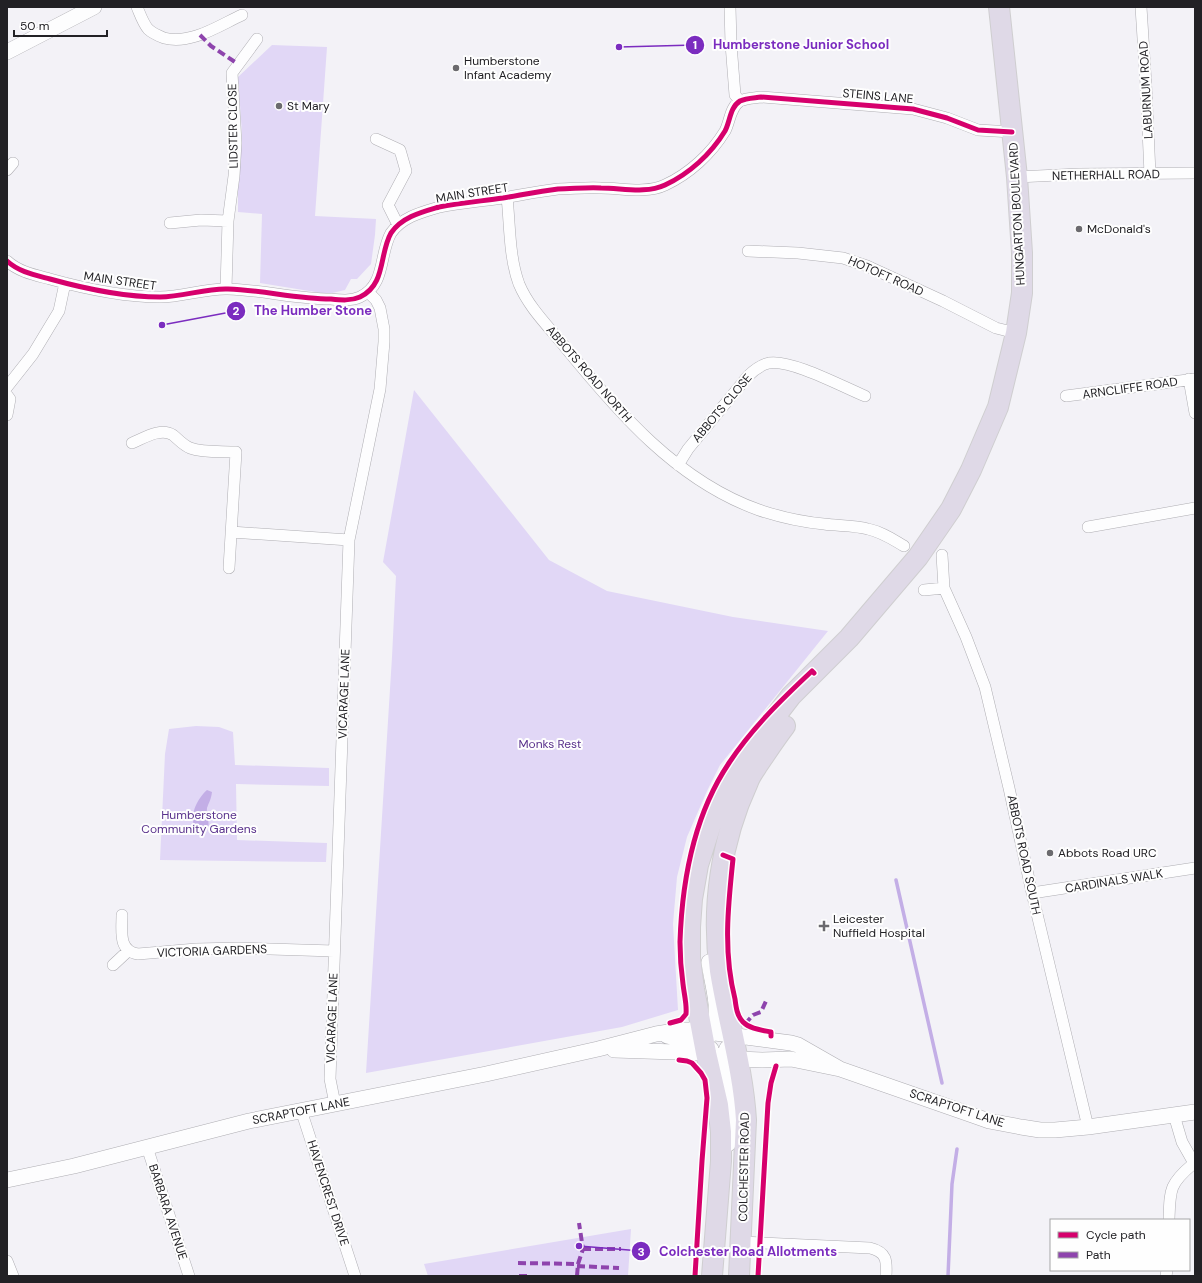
<svg xmlns="http://www.w3.org/2000/svg" width="1202" height="1283" font-family="'DM Sans',sans-serif">
<style>
.green{fill:#e1d7f6}
.water{fill:#c3aee6}
.lines{fill:none;stroke-linecap:round;stroke-linejoin:round}
.stream{stroke:#c3aee6;stroke-width:3.5}
.street-casing{stroke:#afaeb3;stroke-width:12}
.secondary-casing{stroke:#afaeb3;stroke-width:16}
.highway-casing{stroke:#cfced0;stroke-width:22}
.street{stroke:#fdfdfe;stroke-width:11}
.secondary{stroke:#fdfdfe;stroke-width:15}
.highway{stroke:#dfd9e7;stroke-width:20}
.quiet{stroke:#8e44ad;stroke-width:4;stroke-dasharray:8 4;stroke-linecap:butt}
.cycleway-casing{stroke:#fefefe;stroke-width:8}
.cycleway{stroke:#d6006c;stroke-width:5}
.poi-dot{fill:#6b6a6e;stroke:#fefefe;stroke-width:1.5}
.labels{text-anchor:middle;stroke-width:4;stroke-linejoin:round;paint-order:stroke}
.poi-label{font-size:12px;fill:#222125;stroke:#fefefe;text-anchor:start}
.street-label{font-size:12px;fill:#222125;stroke:#fefefe}
.park-label{font-size:12px;fill:#59318c;stroke:#fefefe}
.leader{fill:none;stroke:#7b2cbf;stroke-width:1.5}
.callout-dot{fill:#7b2cbf;stroke:#fefefe;stroke-width:1.5}
.mark-label{font-size:12px;text-anchor:middle;font-weight:bold;fill:#fff}
.callout-label{font-size:13px;text-anchor:middle;font-weight:bold;fill:#7b2cbf;stroke:#fefefe;stroke-width:4;stroke-linejoin:round;paint-order:stroke}
</style>
<rect width="100%" height="100%" fill="#f3f2f7"/>
<path class="green" d="M272,45L327,47L315,216L376,219L375,235L371,264L357,279H351L345,290L328,294L260,283L262,214L238,212V182L242,134L238,77Z
M414,390L549,560L607,591L733,617L828,631L720,765L707,791L687,837L677,877L673,924L678,1010L622,1027L366,1073L392,657L396,576L383,562Z
M196,726L219,727L233,732L235,765L329,768V786L236,784L237,840L327,843L326,862L160,860L165,754L169,729Z
M631,1229L628,1276H428L424,1264Z"/>
<path class="water" d="M207,790L212,792C211,800 209,802 207,808C206,815 210,821 208,828L202,830L194,825C190,813 198,798 207,790Z"/>
<g class="lines">
<path class="stream" d="M896,880L942,1083
M948,1276L952,1184L957,1149"/>
<defs>
<path id="street" d="M137,7C140,14 143,23 148,29C152,33 159,36 164,38C191,45 218,26 242,15
M730,7L731,44L735,95L740,101
M1141,7L1146,85L1150,174
M376,139L400,150L406,171L388,205L398,225
M7,170L13,163
M1017,177L1079,174L1195,173
M507,197C510,225 509,257 519,284C529,308 549,327 565,347C618,412 677,481 759,510C780,517 802,522 824,524C839,526 854,525 868,529C882,532 892,539 904,546
M170,223L201,220L228,221
M748,251L798,253L843,258L867,266L943,301L996,328L1016,333
M7,261C19,272 35,275 50,279C86,289 123,297 160,297C183,297 206,288 228,289C263,290 296,299 331,299C341,300 351,301 360,297C386,285 379,254 391,233C402,217 422,212 439,207C460,203 482,201 503,198C521,195 540,191 558,189C572,189 587,187 601,188C622,188 646,194 665,185C689,174 711,154 725,131C730,122 730,107 740,101C746,98 755,98 761,97L913,109L947,118L978,130L1012,132
M226,289L228,221L234,176L236,143L232,73L257,39
M1189,379L1195,413
M7,387L33,354L59,311L65,283
M7,395L10,399L7,415
M1066,396L1195,379
M132,443C144,438 161,427 173,435C179,440 183,445 190,448C204,453 222,451 236,452L229,568
M678,465L688,449L748,376C754,370 760,365 769,363C791,359 843,387 865,396
M1088,527L1195,508
M231,532L349,540
M942,555L944,588L966,637L985,687L1009,788L1032,893L1088,1127
M924,590L944,588
M1032,893L1195,868
M122,915C122,931 118,951 138,954L196,949L238,948L334,951
M113,965L128,951
M335,1104L330,1079L349,540L380,389L384,342V329L380,308L376,300L368,292
M301,1110L355,1276
M1174,1115L1182,1142L1195,1165
M147,1147L189,1276
M1169,1220C1170,1190 1169,1184 1193,1164
M741,1242L870,1248C887,1252 887,1261 886,1276
M7,1261L13,1276
M1166,1276L1167,1270"/>
<path id="secondary" d="M7,52L94,7
M667,1036L689,1041L711,1049
M707,1039C725,1016 712,989 709,962
M727,1048L724,1056L723,1061L730,1107V1122L728,1144
M614,1050L706,1053L738,1059L762,1060L791,1059L840,1069L972,1115L989,1121L1021,1127L1040,1130H1055L1088,1127L1195,1112
M7,1180L74,1166L249,1121L486,1074L598,1049L656,1034L681,1030H692L791,1043L798,1045L840,1069"/>
<path id="highway" d="M712,1276L721,1161V1132L718,1105L706,1053L694,989L690,958V927L692,899L698,865L713,818L733,775L755,743L791,696L849,638L918,557L951,509L971,470L998,407L1016,333L1022,293V253L1017,177L999,7
M739,1276L746,1120C743,1069 728,1021 720,971C711,908 721,840 748,782C750,776 754,771 757,766C766,753 775,739 785,726"/>
</defs>
<use href="#street" class="street-casing"/>
<use href="#secondary" class="secondary-casing"/>
<use href="#highway" class="highway-casing"/>
<use href="#street" class="street"/>
<use href="#secondary" class="secondary"/>
<use href="#highway" class="highway"/>
<path class="quiet" d="M200,35L211,46L238,64
M745,1024L753,1015L761,1012L766,1001
M583,1249H621
M518,1263L578,1264
M577,1266L619,1268
M519,1276H529
M577,1276L578,1264L583,1249L579,1223"/>
<defs>
<path id="cycleway" d="M7,261C19,272 35,275 50,279C86,289 123,297 160,297C183,297 206,288 228,289C263,290 296,299 331,299C341,300 351,301 360,297C386,285 379,254 391,233C402,217 422,212 439,207C460,203 482,201 503,198C521,195 540,191 558,189C572,189 587,187 601,188C622,188 646,194 665,185C689,174 711,154 725,131C730,122 730,107 740,101C746,98 755,98 761,97L913,109L947,118L978,130L1012,132
M723,855L733,859C728,906 723,952 735,999C736,1007 737,1016 743,1022C750,1029 761,1030 771,1032V1036
M670,1023L681,1020L686,1014C687,1004 684,994 683,984C681,970 680,955 680,942C682,880 694,815 729,763C752,728 782,699 812,671L814,673
M679,1060L687,1061L692,1063L701,1073L705,1080L707,1098L702,1161L695,1276
M758,1276L768,1103L771,1083L776,1066"/>
</defs>
<use href="#cycleway" class="cycleway-casing"/>
<use href="#cycleway" class="cycleway"/>
</g>
<g class="poi-dot">
<circle cx="456" cy="68" r="4"/>
<circle cx="279" cy="106" r="4"/>
<circle cx="1079" cy="229" r="4"/>
<circle cx="1050" cy="853" r="4"/>
<path d="M822 920h4v4h4v4h-4v4h-4v-4h-4v-4h4z"/>
</g>
<g class="labels">
<g class="poi-label">
<text x="464" y="65">Humberstone<tspan x="464" dy="14">Infant Academy</tspan></text>
<text x="287" y="110">St Mary</text>
<text x="1087" y="233">McDonald's</text>
<text x="1058" y="857">Abbots Road URC</text>
<text x="833" y="923">Leicester<tspan x="833" dy="14">Nuffield Hospital</tspan></text>
</g>
<g class="street-label">
<text transform="translate(1146 90) rotate(-93)" y="4">LABURNUM ROAD</text>
<text transform="translate(878 96) rotate(5)" y="4">STEINS LANE</text>
<text transform="translate(233 126) rotate(-91)" y="4">LIDSTER CLOSE</text>
<text transform="translate(1106 175) rotate(-1)" y="4">NETHERHALL ROAD</text>
<text transform="translate(472 193) rotate(-9)" y="4">MAIN STREET</text>
<text transform="translate(1017 214) rotate(-93)" y="4">HUNGARTON BOULEVARD</text>
<text transform="translate(886 276) rotate(24)" y="4">HOTOFT ROAD</text>
<text transform="translate(120 281) rotate(8)" y="4">MAIN STREET</text>
<text transform="translate(589 374) rotate(49)" y="4">ABBOTS ROAD NORTH</text>
<text transform="translate(1130 388) rotate(-8)" y="4">ARNCLIFFE ROAD</text>
<text transform="translate(722 408) rotate(-50)" y="4">ABBOTS CLOSE</text>
<text transform="translate(344 694) rotate(-88)" y="4">VICARAGE LANE</text>
<text transform="translate(1024 855) rotate(78)" y="4">ABBOTS ROAD SOUTH</text>
<text transform="translate(1114 881) rotate(-9)" y="4">CARDINALS WALK</text>
<text transform="translate(212 951) rotate(-2)" y="4">VICTORIA GARDENS</text>
<text transform="translate(332 1018) rotate(-88)" y="4">VICARAGE LANE</text>
<text transform="translate(957 1108) rotate(18)" y="4">SCRAPTOFT LANE</text>
<text transform="translate(301 1111) rotate(-11)" y="4">SCRAPTOFT LANE</text>
<text transform="translate(744 1167) rotate(-89)" y="4">COLCHESTER ROAD</text>
<text transform="translate(328 1193) rotate(72)" y="4">HAVENCREST DRIVE</text>
<text transform="translate(168 1212) rotate(72)" y="4">BARBARA AVENUE</text>
</g>
<g class="park-label">
<text x="550" y="748">Monks Rest</text>
<text x="199" y="819">Humberstone<tspan x="199" dy="14">Community Gardens</tspan></text>
</g>
</g>
<path class="leader" d="M619 47L695 45M162 325L236 311M579 1246L641 1251"/>
<g class="callout-dot">
<circle cx="619" cy="47" r="4"/>
<circle cx="162" cy="325" r="4"/>
<circle cx="579" cy="1246" r="4"/>
<circle cx="695" cy="45" r="10"/>
<circle cx="236" cy="311" r="10"/>
<circle cx="641" cy="1251" r="10"/>
</g>
<g class="mark-label">
<text x="695" y="49">1</text>
<text x="236" y="315">2</text>
<text x="641" y="1256">3</text>
</g>
<g class="callout-label">
<text x="801" y="49">Humberstone Junior School</text>
<text x="313" y="315">The Humber Stone</text>
<text x="748" y="1256">Colchester Road Allotments</text>
</g>
<rect width="1202" height="1283" fill="none" stroke="#222125" stroke-width="16"/>
<rect x="1050" y="1219" width="140" height="52" fill="#fefefe" stroke="#a6a6a7"/>
<rect x="1058" y="1232" width="20" height="6" fill="#d6006c" stroke="#a6a6a7"/>
<text x="1086" y="1239" font-size="12" fill="#222125">Cycle path</text>
<rect x="1058" y="1252" width="20" height="6" fill="#8e44ad" stroke="#a6a6a7"/>
<text x="1086" y="1259" font-size="12" fill="#222125">Path</text>
<path d="M14 30v6h93v-6" fill="none" stroke="#222125" stroke-width="2"/>
<text x="20" y="30" font-size="12" fill="#222125" stroke="#fefefe" stroke-width="3" paint-order="stroke">50 m</text>
</svg>
